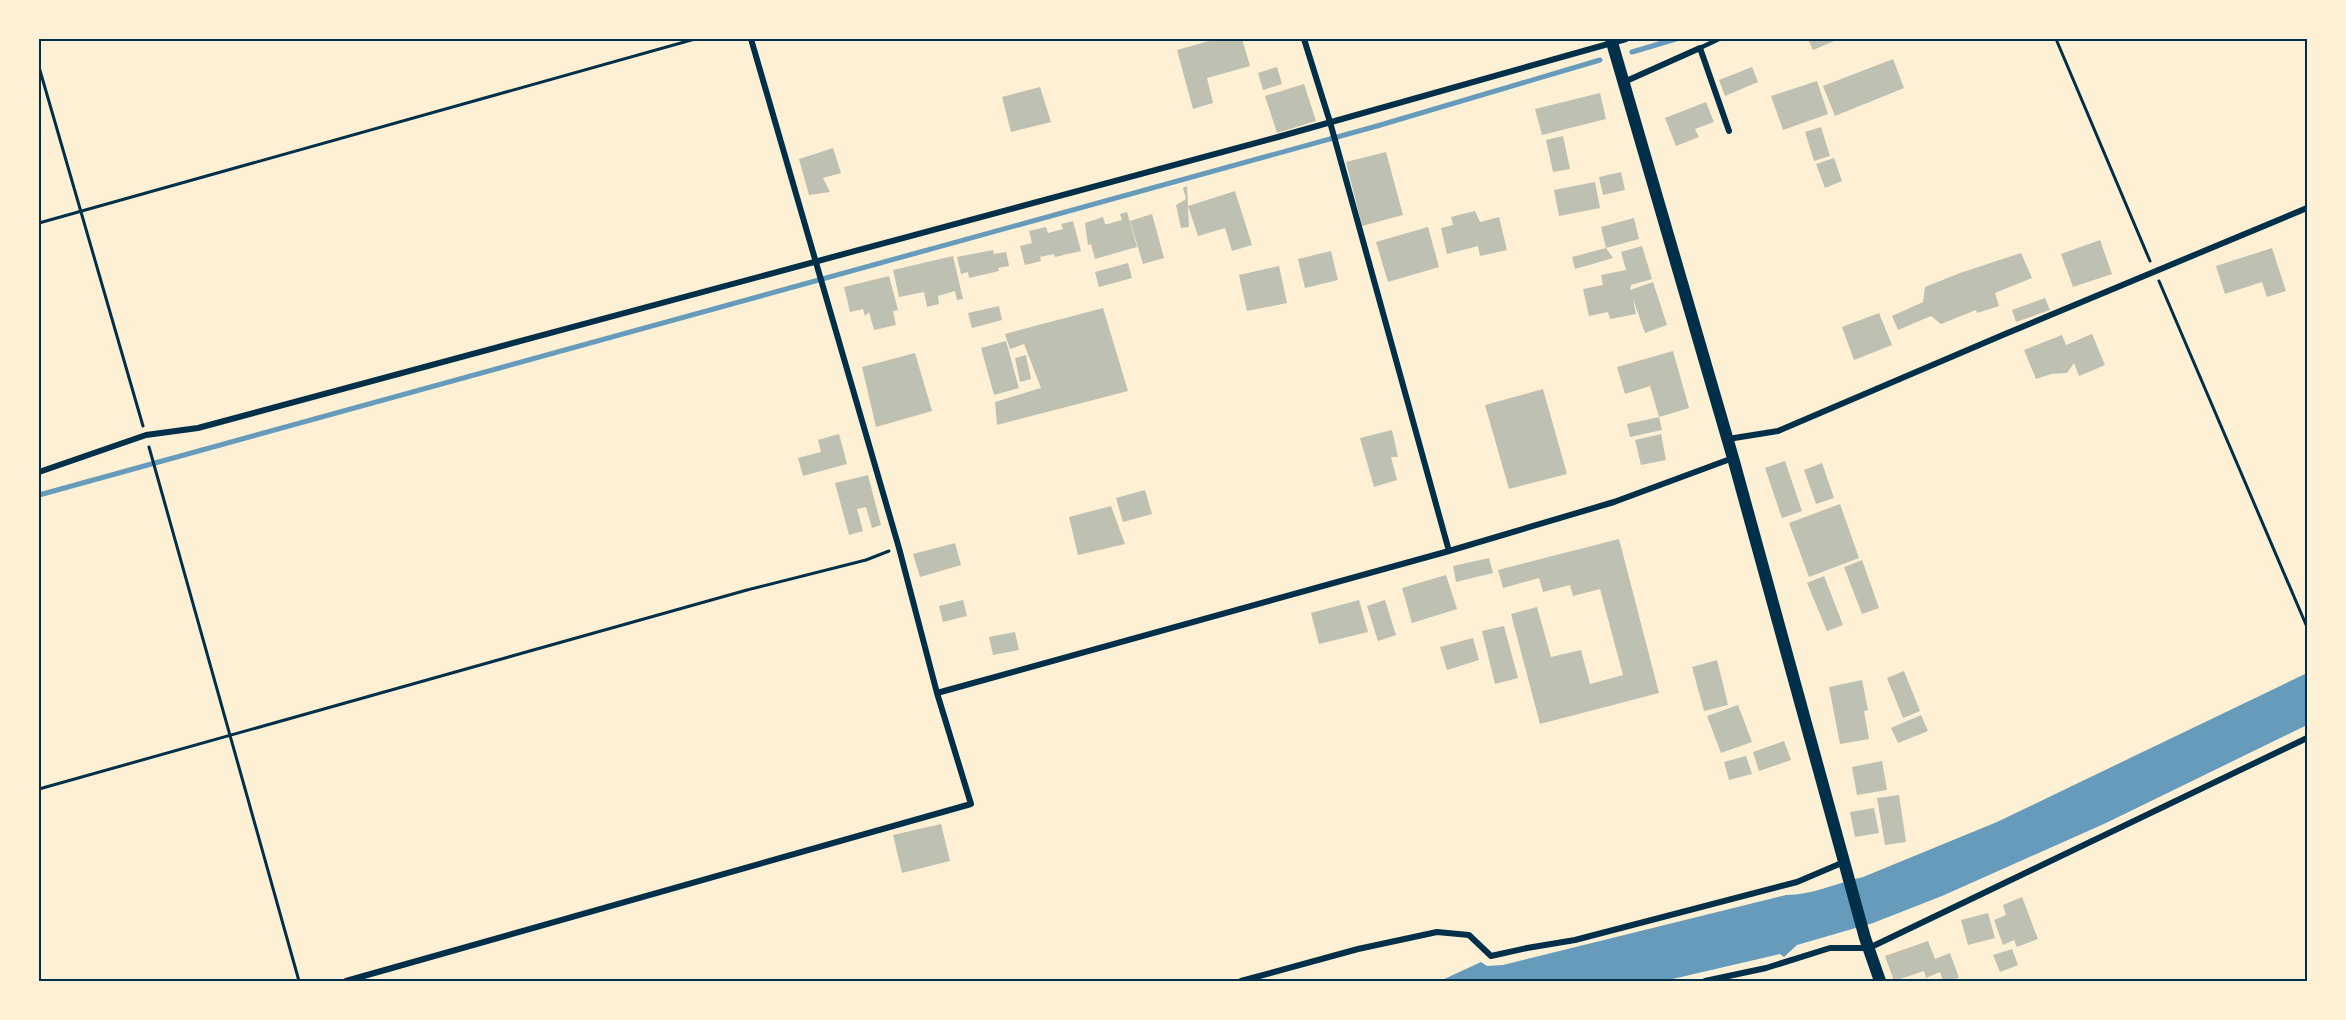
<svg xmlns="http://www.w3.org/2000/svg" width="2346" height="1020" font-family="'Nunito Sans',sans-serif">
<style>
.water{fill:#669bbc}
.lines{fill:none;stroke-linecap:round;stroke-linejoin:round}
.stream{stroke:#669bbc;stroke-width:5}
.building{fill:#bec0b2}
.path{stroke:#003049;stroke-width:3}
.service{stroke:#003049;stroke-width:4.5}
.minor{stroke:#003049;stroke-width:6}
.secondary{stroke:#003049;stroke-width:12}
.neatline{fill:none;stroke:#003049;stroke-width:2}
</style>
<rect width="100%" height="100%" fill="#fdf0d5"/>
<path class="water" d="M2307,673V725L2106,823L1942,896L1873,923L1797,945L1784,957L1780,954L1664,981H1440L1481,962L1487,966L1503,965L1786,895C1812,895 1837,883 1863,877L1997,822Z"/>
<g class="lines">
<path class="stream" d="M1632,52L1676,39
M39,495L1377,126L1600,60"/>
</g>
<path class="building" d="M1216,39H1242L1250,66L1207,78L1213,103L1193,109L1177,50Z
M1808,39H1839L1813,50Z
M1893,59L1904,88L1835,116L1823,86Z
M1277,67L1282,84L1263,90L1258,73Z
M1752,67L1758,82L1725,96L1719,80Z
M1817,81L1828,114L1783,130L1771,96Z
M1304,84L1316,121L1277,133L1265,96Z
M1040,87L1051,122L1011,132L1002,97Z
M1600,93L1606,119L1542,135L1535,109Z
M1706,102L1714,122L1695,129L1699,137L1676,146L1665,118Z
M1821,127L1830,156L1814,161L1805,132Z
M1563,136L1570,169L1553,172L1546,140Z
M833,148L841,173L823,178L830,192L809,195L799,159Z
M1386,152L1403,215L1362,226L1346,162Z
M1834,158L1842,181L1825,188L1816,164Z
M1621,172L1625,190L1603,195L1599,177Z
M1595,182L1600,208L1559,216L1554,190Z
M1187,186L1189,227L1181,228L1176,205L1186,199L1183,188Z
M1235,191L1252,245L1232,251L1225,228L1198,236L1188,206Z
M1475,211L1480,222L1499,217L1507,250L1480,256L1478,246L1447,254L1441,228L1453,225L1451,217Z
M1127,212L1137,247L1095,259L1091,244L1088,245L1085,223L1103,217L1105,224H1108L1122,220L1120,214Z
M1152,214L1164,258L1143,264L1130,221Z
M1634,218L1639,239L1606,248L1601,227Z
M1073,221L1081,251L1055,257L1054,254L1040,257L1041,261L1025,265L1020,246L1032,243L1029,231L1046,227L1048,233L1063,229L1061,224Z
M1428,227L1439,267L1388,282L1376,242Z
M2100,240L2112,274L2073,287L2061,254Z
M1642,246L1652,279L1631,285L1630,290L1653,282L1667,325L1645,333L1633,299L1636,314L1610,319L1608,312L1589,316L1583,289L1603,285L1601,275L1626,270L1621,252Z
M1606,248L1613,258L1575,269L1572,257Z
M2272,248L2286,291L2267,297L2262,282L2225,294L2216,266Z
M993,250L994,254L1006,252L1009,266L998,268L999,271L969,278L968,272L961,274L957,257Z
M1331,251L1338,280L1305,288L1298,259Z
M2021,253L2032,278L1995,293L1999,306L1977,313L1976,310L1941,324L1931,316L1898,330L1892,316L1923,302L1925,287L1960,273Z
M953,256L963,299L957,300L955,291L938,296L939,304L927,307L924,292L899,297L893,270Z
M1128,263L1132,278L1099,287L1095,272Z
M1279,266L1287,303L1247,311L1239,275Z
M889,276L898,310L893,311L896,325L874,330L869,312L865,316L863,309L850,312L844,287Z
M2045,298L2050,310L2016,322L2012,310Z
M999,306L1002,320L972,328L968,313Z
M1103,308L1128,391L997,425L995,402L1041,388L1024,344L1010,349L1005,334Z
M1879,313L1892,345L1854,360L1842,327Z
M2092,334L2105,365L2079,376L2074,363L2067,373L2051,374L2036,379L2024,350L2062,335L2066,345Z
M1006,341L1019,388L994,395L981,348Z
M1673,351L1689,408L1659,417L1662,430L1630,437L1627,424L1659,417L1650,386L1625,394L1617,367Z
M915,353L932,411L876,427L862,367Z
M1026,355L1031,379L1020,382L1015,358Z
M1543,389L1567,474L1509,489L1485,405Z
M1392,430L1398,457H1391L1397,480L1374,487L1360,438Z
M839,434L847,464L803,476L798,458L821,452L818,440Z
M1661,434L1666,460L1641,465L1635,440Z
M1785,461L1802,511L1782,518L1765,468Z
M1822,463L1834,498L1816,504L1804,470Z
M868,475L881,525L872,528L866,507L857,509L863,531L849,535L835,483Z
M1145,490L1152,514L1123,522L1116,498Z
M1840,504L1859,558L1809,577L1789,523Z
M1111,506L1125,544L1078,555L1069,517Z
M1619,539L1659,693L1540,724L1511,614L1537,607L1551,657L1581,650L1590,684L1623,675L1600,589L1573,596L1570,585L1543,592L1539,578L1503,588L1498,570Z
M955,543L961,565L920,577L913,554Z
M1489,558L1493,573L1456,582L1453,566Z
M1862,560L1879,608L1862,614L1844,567Z
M1446,575L1457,609L1412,623L1402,588Z
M1824,576L1843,625L1827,631L1807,583Z
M963,600L967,616L943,622L939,606Z
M1359,600L1368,632L1319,644L1311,613Z
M1385,600L1396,635L1378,641L1367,606Z
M1504,626L1518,678L1495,684L1482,631Z
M1015,632L1019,650L993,655L989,637Z
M1473,638L1479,660L1447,670L1440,647Z
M1717,660L1728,705L1704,711L1692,667Z
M1904,671L1920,711L1903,718L1887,678Z
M1862,680L1868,710L1864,711L1869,739L1840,744L1829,687Z
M1738,705L1752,742L1721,753L1707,716Z
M1921,715L1928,731L1898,743L1891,728Z
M1784,741L1791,760L1759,771L1753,752Z
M1746,756L1752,774L1729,780L1724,762Z
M1882,761L1887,790L1857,795L1852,767Z
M1899,795L1906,842L1885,845L1877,798Z
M1874,808L1879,833L1855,837L1850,812Z
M941,824L950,861L902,873L893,835Z
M2022,897L2038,939L2017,947L2014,940L2003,945L1994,920L2006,915L2003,905Z
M1988,913L1995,938L1968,945L1961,920Z
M1928,941L1935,959L1950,953L1959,978L1943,981L1940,972L1926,978L1924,971L1894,981L1885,956Z
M2012,949L2018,965L2000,972L1993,955Z"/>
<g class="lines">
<path class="path" d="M2056,39L2150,261
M39,67L143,426
M39,223L695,39
M2159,281L2307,627
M149,447L299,981
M39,789L747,590L866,560L889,551"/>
<path class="service" d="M1700,48L1719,39"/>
<path class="minor" d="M1304,39L1330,122L1449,551
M1624,82L1700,48L1729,131
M1728,439L1778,431L2005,334L2307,208
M39,472L146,435L198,428L1278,137L1626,39
M937,693L1449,551L1614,502L1733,458
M346,981L971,804L937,693L899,548L751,39
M1241,981L1358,949L1437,932L1469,935L1491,956L1527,948L1575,940L1797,882L1844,862
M1705,981L1766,968L1830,948H1869L2307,738"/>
<path class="secondary" d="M1611,39L1733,458L1865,938L1880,981"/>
</g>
<rect width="2346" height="1020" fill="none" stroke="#fdf0d5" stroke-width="81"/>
<rect x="40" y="40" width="2266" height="940" class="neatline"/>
</svg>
